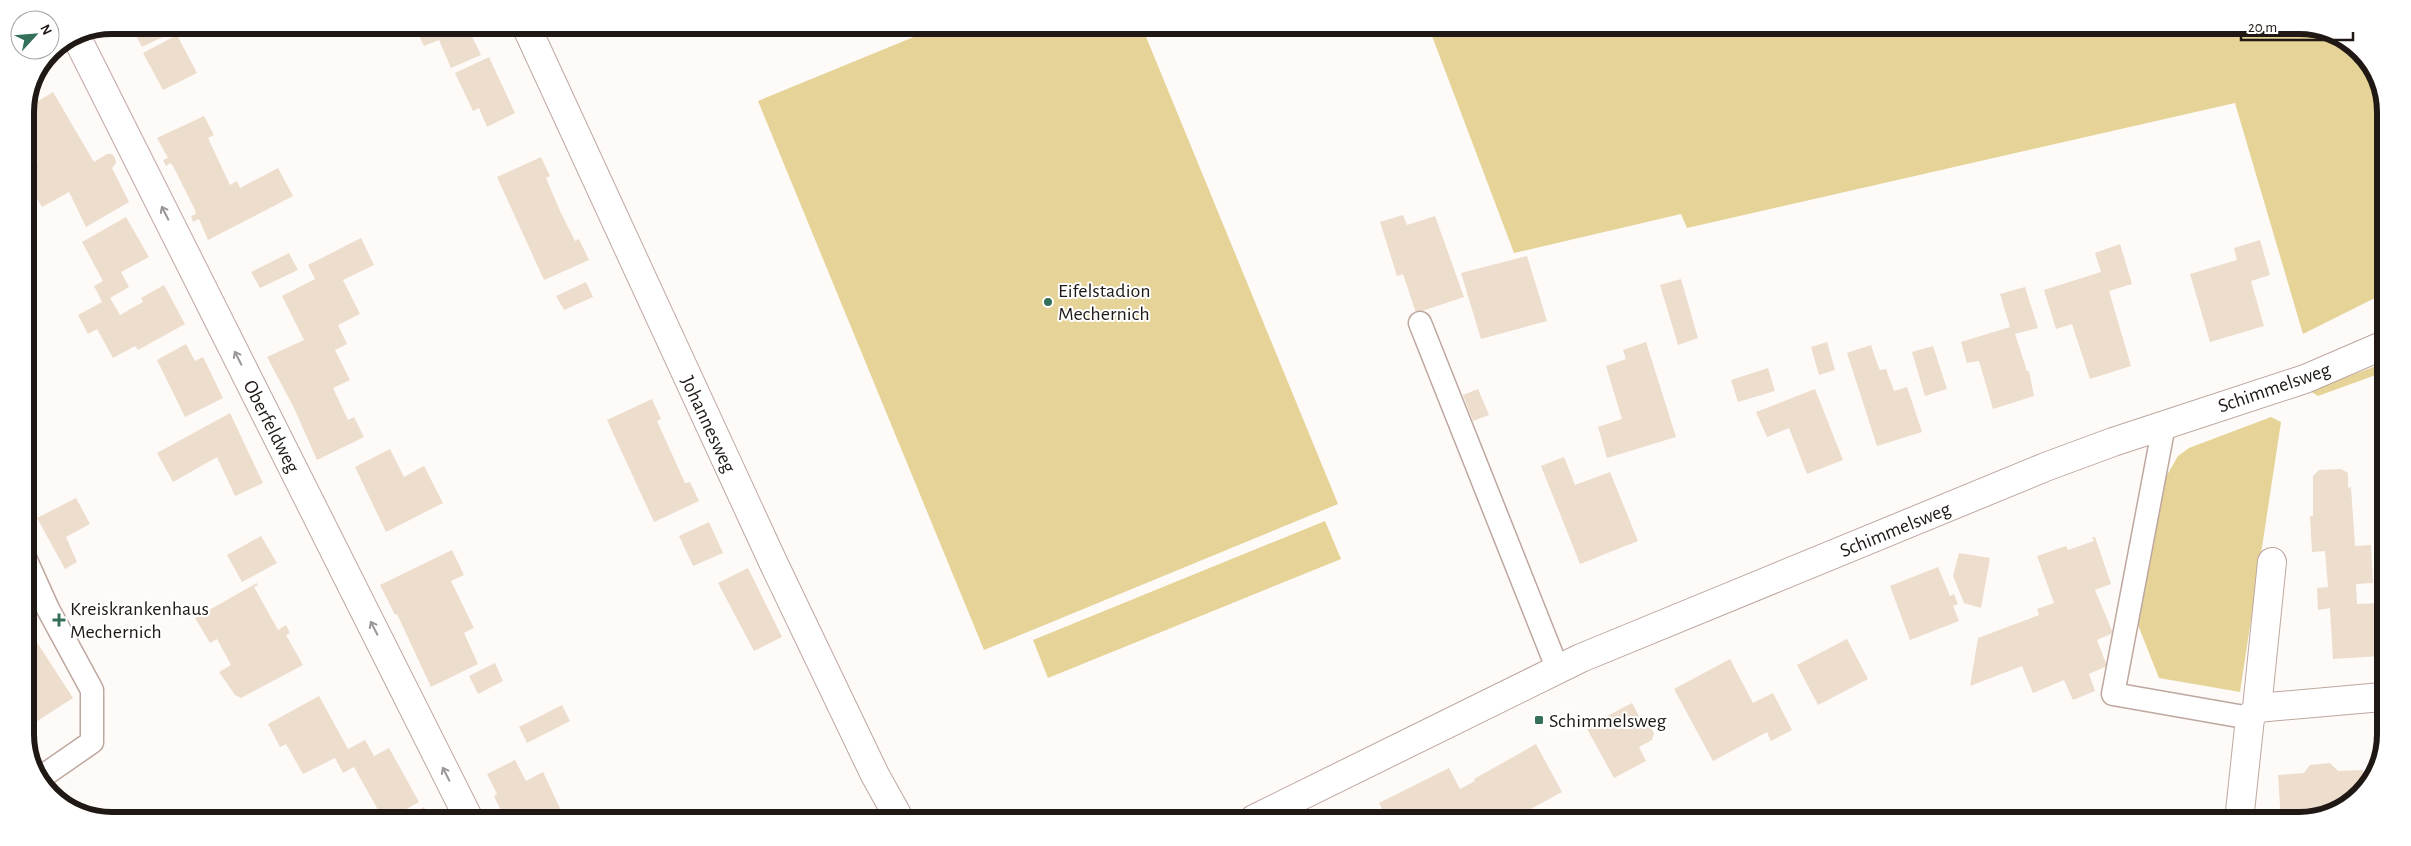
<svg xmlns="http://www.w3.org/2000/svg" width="2411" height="846" font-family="'Alegreya Sans',sans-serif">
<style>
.green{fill:#e6d397}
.building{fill:#edddcd}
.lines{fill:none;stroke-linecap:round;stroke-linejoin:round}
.service-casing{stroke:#bda79f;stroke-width:25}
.minor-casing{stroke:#bda79f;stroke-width:30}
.tertiary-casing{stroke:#bda79f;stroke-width:30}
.service{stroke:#fff;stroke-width:22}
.minor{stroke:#fff;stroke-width:28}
.tertiary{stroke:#fff;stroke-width:28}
.oneway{stroke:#9b9796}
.poi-dot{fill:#346f59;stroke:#fff;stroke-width:2}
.labels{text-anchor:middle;stroke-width:4;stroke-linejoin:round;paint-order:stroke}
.poi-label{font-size:20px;fill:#201815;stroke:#fff;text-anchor:start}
.street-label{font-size:20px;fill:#201815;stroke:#fff}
.rim{fill:none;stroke:#201815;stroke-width:6}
</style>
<rect width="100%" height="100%" fill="#fefaf8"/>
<path class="green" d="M938,27H1142L1338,504L984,650L758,101Z
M1429,28L2327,30L2368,59L2386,106L2385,293L2303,334L2235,103L1687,228L1681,214L1514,253Z
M2384,363V372L2318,396L2310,391Z
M2271,417L2281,422L2240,692L2159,678L2136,620L2159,500L2167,475L2178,456L2189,448Z
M1325,521L1341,559L1048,678L1033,640Z"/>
<path class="building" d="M130,25H172L175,31L142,47Z
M414,26H467L481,55L451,68L439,40L424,46Z
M177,35L197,73L163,90L143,53Z
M489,57L515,113L487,127L479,108L473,111L455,73Z
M53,92L94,162L107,154H112L115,158L116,163L112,168L129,202L86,227L69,192L42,207L25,178V171L38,161L25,139V109Z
M204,116L214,135L208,138L230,185L237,181L240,188L278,168L293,196L208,240L199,219L193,222L191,216L196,214L195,210L173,166L170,163L166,166L163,160L168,158L157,138Z
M541,157L550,176L546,178L560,211L575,241L579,239L589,260L544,280L497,177Z
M1403,215L1407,225L1435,216L1464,297L1416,313L1403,274L1397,276L1380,222Z
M126,217L149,257L121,272L129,287L110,298L120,315L143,302L141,298L164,285L185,324L138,350L135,346L113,358L97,329L88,334L78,315L102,302L94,286L103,281L82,242Z
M361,238L374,265L343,280L360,314L338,325L347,344L335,350L350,380L333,388L348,420L354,417L364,437L317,460L294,408L267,357L304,340L282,296L315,279L308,265Z
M2260,240L2270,275L2251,281L2264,326L2210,342L2190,274L2237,260L2234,248Z
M2120,244L2132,284L2109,291L2131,366L2090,379L2072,324L2056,329L2044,290L2101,272L2095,253Z
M289,253L298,270L260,288L251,272Z
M1527,256L1547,321L1481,339L1461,273Z
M1681,279L1698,338L1678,345L1660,285Z
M586,282L593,297L564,310L556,296Z
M2025,287L2038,328L2015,334L2027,371H2029L2034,396L1993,409L1979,361L1967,363L1961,342L2010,327L2000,294Z
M1646,342L1676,437L1607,458L1598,427L1622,419L1606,366L1626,359L1623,350Z
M1827,342L1835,370L1819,375L1811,347Z
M186,344L195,361L203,357L223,398L185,417L157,360Z
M1871,345L1878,366L1880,370L1886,369L1894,391L1907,387L1922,432L1877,446L1847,353Z
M1933,346L1947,389L1925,396L1912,352Z
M1768,368L1775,391L1738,402L1731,380Z
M1478,389L1489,415L1473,421L1463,395Z
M1815,389L1843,460L1807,474L1789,428L1767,437L1756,412Z
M652,399L661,419L657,421L685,483L690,482L699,501L654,522L607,420Z
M230,413L263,483L235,496L217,457L173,482L157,453Z
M390,449L404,477L424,466L443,503L386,532L355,467Z
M1564,457L1575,485L1610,472L1638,541L1580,564L1541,466Z
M2341,469L2348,473V488L2351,487L2355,546L2371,545L2373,583L2356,584L2357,604L2383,603L2382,656L2333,659L2330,608L2318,610L2317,588L2328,587L2325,551L2312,552L2310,516H2313V476L2319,470Z
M76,498L90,524L66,537L77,562L65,569L37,518Z
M709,522L723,553L693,566L679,536Z
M261,536L277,563L242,582L227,555Z
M2092,537H2095L2111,584L2095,590L2113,633L2097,640L2107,666L2089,674L2095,691L2073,700L2064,680L2033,693L2022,666L1970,686L1978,638L2039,615L2037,609L2054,603L2037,556L2066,546L2068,550L2094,541Z
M452,550L464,575L451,581L474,628L464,633L478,664L431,687L397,614L395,615L380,585Z
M1959,553L1990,558L1981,608L1964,603L1953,576Z
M1938,567L1950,596L1954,594L1958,604L1953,606L1959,621L1910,640L1890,586Z
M748,568L782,637L754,651L718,583Z
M257,583L258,585L254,587L278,630L286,625L290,633L286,635L303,665L241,698L235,695L219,672L231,665L217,639L210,643L195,618Z
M25,624L73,698L25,729Z
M1847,639L1868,679L1818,705L1797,665Z
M1730,659L1753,703L1773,693L1792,730L1771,741L1767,732L1713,761L1674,689Z
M495,663L503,681L478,694L469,676Z
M319,696L348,749L365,740L374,756L389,748L419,802L392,817H382L354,767L343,773L335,758L303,774L286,744L280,747L268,724Z
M1632,703L1643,724L1650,726L1654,733L1652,740L1639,747L1646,761L1614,778L1586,727Z
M562,705L570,721L527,743L519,727Z
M1536,744L1562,792L1512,819H1387L1379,803L1449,768L1460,789L1475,781L1474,779Z
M2379,749H2382L2380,764Z
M515,760L526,781L543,772L564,817H504L494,796L497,794L487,774Z
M2330,763L2338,771L2363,770L2364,786L2352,803L2300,821H2281L2278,775L2304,773L2310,765Z
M424,807L429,817H405Z"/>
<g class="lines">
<defs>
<path id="service" d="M1420,323L1558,670
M2164,425L2113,694L2250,718
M25,558L48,609L92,690V742L40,778"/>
<path id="minor" d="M526,26L773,562L875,775L899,818
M75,34L468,817
M2257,708L2382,697
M2239,821L2250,718L2257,708L2272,562"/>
<path id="tertiary" d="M1254,819L1581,658L2048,466L2113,442L2305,379L2384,345"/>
</defs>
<use href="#service" class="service-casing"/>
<use href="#minor" class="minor-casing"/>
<use href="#tertiary" class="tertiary-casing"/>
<use href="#service" class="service"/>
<use href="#minor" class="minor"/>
<use href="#tertiary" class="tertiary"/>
</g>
<defs><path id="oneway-shaft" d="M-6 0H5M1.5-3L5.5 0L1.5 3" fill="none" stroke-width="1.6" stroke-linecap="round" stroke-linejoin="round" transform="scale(1.25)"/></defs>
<g class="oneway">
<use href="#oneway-shaft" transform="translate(165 213) rotate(-117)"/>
<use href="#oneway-shaft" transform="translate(238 358) rotate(-117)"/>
<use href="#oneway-shaft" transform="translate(374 628) rotate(-117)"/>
<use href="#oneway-shaft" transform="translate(446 774) rotate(-117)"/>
</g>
<g class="poi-dot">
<circle cx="1048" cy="302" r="5"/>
<path d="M56.5 612.5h5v5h5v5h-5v5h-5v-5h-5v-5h5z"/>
<rect x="1534" y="715" width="10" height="10" rx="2.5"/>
</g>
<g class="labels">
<g class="poi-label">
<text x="1058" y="297">Eifelstadion<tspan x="1058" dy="23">Mechernich</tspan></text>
<text x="70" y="615">Kreiskrankenhaus<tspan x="70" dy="23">Mechernich</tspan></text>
<text x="1549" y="727">Schimmelsweg</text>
</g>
<g class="street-label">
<text transform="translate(2274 387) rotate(-19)" y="7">Schimmelsweg</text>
<text transform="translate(709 424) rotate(65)" y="7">Johannesweg</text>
<text transform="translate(272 426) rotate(63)" y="7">Oberfeldweg</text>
<text transform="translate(1895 529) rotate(-22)" y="7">Schimmelsweg</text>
</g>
</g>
<path d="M0 0H2411V846H0ZM112 34H2299A78 78 0 0 1 2377 112V734A78 78 0 0 1 2299 812H112A78 78 0 0 1 34 734V112A78 78 0 0 1 112 34Z" fill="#fff" fill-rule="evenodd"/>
<path class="rim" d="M112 34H2299A78 78 0 0 1 2377 112V734A78 78 0 0 1 2299 812H112A78 78 0 0 1 34 734V112A78 78 0 0 1 112 34Z"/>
<g transform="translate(35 35) rotate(64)"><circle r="24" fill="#ffffff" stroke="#a6a3a1"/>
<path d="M0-4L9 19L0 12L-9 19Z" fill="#346f59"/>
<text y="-8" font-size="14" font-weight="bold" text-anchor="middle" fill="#201815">N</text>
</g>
<path d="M2241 32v8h112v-8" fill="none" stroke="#201815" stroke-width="2.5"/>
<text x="2248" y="32" font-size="15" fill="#201815" stroke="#ffffff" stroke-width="4" paint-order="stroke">20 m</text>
</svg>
